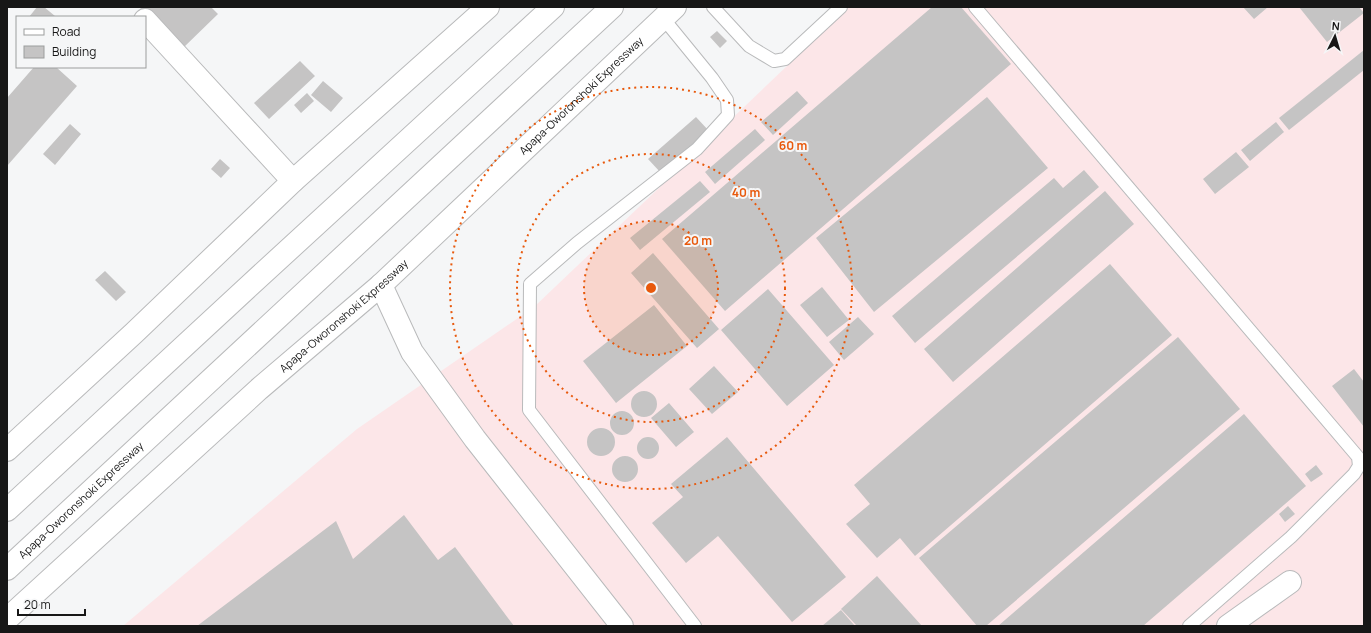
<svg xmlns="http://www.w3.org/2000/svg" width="1371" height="633" font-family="Manrope,sans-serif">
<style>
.industrial{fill:#fce6e8}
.building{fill:#c5c4c4}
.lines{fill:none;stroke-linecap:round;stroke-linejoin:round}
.lane-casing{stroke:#b9babb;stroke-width:14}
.street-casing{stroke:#b9babb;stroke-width:24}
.primary-casing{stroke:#b9babb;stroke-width:24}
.highway-casing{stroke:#b9babb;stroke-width:24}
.lane{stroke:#fff;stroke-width:12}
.street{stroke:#fff;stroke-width:22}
.primary{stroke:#fff;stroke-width:22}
.highway{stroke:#fff;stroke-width:22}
.ring{fill:none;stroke:#e8590c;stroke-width:2;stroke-dasharray:2 4}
.labels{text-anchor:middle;stroke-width:4;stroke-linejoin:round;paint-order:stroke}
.street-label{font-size:11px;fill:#171717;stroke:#f5f6f7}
.centre{fill:#e8590c;stroke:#f5f6f7;stroke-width:2}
.ring-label{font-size:12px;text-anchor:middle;font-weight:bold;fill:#e8590c;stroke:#f5f6f7;stroke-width:4;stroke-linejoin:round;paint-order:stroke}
</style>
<rect width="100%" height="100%" fill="#f5f6f7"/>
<path class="industrial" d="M849,7H1364V626H123L357,429L534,307Z"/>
<path class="building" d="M37,7H44L55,16L53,17H29Z
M139,7H211L218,14L182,49Z
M932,7H961L1011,64L725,311L662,239Z
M1243,7H1268L1254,19Z
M1299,7H1359L1364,13L1327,42Z
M717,31L727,41L720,48L710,37Z
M1364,50V70L1289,130L1279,118Z
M300,61L315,76L269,119L254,103Z
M34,67H56L77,86L7,166V98Z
M323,81L343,98L331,112L311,95Z
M797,91L808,103L773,135L761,122Z
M307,93L314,101L301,113L294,105Z
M987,97L1048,168L874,312L816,238Z
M696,117L709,131L661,173L648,159Z
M1276,122L1284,132L1250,161L1241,150Z
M70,124L81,134L55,165L43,154Z
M755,129L765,140L715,184L705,172Z
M1236,152L1249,167L1215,194L1203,179Z
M220,159L230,168L221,178L211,169Z
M1084,170L1099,187L915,343L892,316L1054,178L1063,188Z
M700,181L710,192L640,250L630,238Z
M1105,191L1134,224L953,382L924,349Z
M653,253L719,329L697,348L631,273Z
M1110,264L1172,335L915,556L900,538L877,558L846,524L870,504L854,485Z
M105,271L126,292L116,301L95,280Z
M822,287L849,320L827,337L800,305Z
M768,289L834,365L787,406L721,330Z
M654,305L687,346L616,403L583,361Z
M858,317L874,334L844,360L829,342Z
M1178,337L1240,409L986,626H977L919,558Z
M714,366L738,392L712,414L689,389Z
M1354,369L1364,382V427L1332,386Z
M631 404a13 13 0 1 1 26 0a13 13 0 1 1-26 0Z
M669,403L694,432L676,447L651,418Z
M610 423a12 12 0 1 1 24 0a12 12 0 1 1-24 0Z
M1244,414L1306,486L1143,626H998Z
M587 442a14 14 0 1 1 28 0a14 14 0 1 1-28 0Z
M727,437L846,577L792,622L718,536L686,563L652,523L683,497L671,484Z
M637 448a11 11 0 1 1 22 0a11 11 0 1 1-22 0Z
M612 469a13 13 0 1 1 26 0a13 13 0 1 1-26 0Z
M1316,465L1323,474L1311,482L1305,474Z
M1288,506L1295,514L1285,522L1279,514Z
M404,515L438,560L455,547L514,626H197L336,521L353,559Z
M877,576L922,626H857L841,609Z
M841,610L855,626H822Z"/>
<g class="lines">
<defs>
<path id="lane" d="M713,7L749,46L774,61L785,59L841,7
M975,7L1358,457L1359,466L1354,474L1291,537L1189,626
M663,18L712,78L727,100L728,115L697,149L577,243L530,284L529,410L695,626"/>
<path id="street" d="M145,20L293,181
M381,285L412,352L475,439L622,626
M1228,626L1290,582"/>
<g id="primary">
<path d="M7,450L134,333L293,181L488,7"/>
<path id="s1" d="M7,619L259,389L381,285L675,7"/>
</g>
<g id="highway">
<path d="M7,510L248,287L553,7"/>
<path id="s2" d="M7,569L612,7"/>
</g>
</defs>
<use href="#lane" class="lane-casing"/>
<use href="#street" class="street-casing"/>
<use href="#primary" class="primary-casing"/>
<use href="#highway" class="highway-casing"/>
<use href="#lane" class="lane"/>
<use href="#street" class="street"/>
<use href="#primary" class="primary"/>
<use href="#highway" class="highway"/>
</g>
<circle cx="651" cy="288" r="67" fill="#e8590c" fill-opacity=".12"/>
<g class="ring">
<circle cx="651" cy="288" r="67"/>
<circle cx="651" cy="288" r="134"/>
<circle cx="651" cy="288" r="201"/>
</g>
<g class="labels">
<g class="street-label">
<text dy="4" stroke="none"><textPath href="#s1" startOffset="777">Apapa-Oworonshoki Expressway</textPath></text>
<text dy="4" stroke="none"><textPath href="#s1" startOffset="453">Apapa-Oworonshoki Expressway</textPath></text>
<text dy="4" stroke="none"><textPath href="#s2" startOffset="101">Apapa-Oworonshoki Expressway</textPath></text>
</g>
</g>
<circle cx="651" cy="288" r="6" class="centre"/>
<g class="ring-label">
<text x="793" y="150">60 m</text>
<text x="746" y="197">40 m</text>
<text x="698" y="245">20 m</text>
</g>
<rect width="1371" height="633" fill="none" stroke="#171717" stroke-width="16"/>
<rect x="16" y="16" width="130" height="52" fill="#f5f6f7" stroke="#9c9d9d"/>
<rect x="24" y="29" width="20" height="6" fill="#ffffff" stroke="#9c9d9d"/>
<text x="52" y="36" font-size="12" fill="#171717">Road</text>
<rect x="24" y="46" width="20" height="12" fill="#c5c4c4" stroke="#9c9d9d"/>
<text x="52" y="56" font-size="12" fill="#171717">Building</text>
<g transform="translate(1335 36) rotate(5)" stroke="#f5f6f7" stroke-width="3" paint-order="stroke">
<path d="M0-3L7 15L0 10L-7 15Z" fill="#171717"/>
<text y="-6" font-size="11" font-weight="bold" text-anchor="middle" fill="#171717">N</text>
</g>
<path d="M18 609v6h67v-6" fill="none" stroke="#171717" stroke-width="2"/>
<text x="24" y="609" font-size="12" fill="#171717" stroke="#f5f6f7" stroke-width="3" paint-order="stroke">20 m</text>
</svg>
